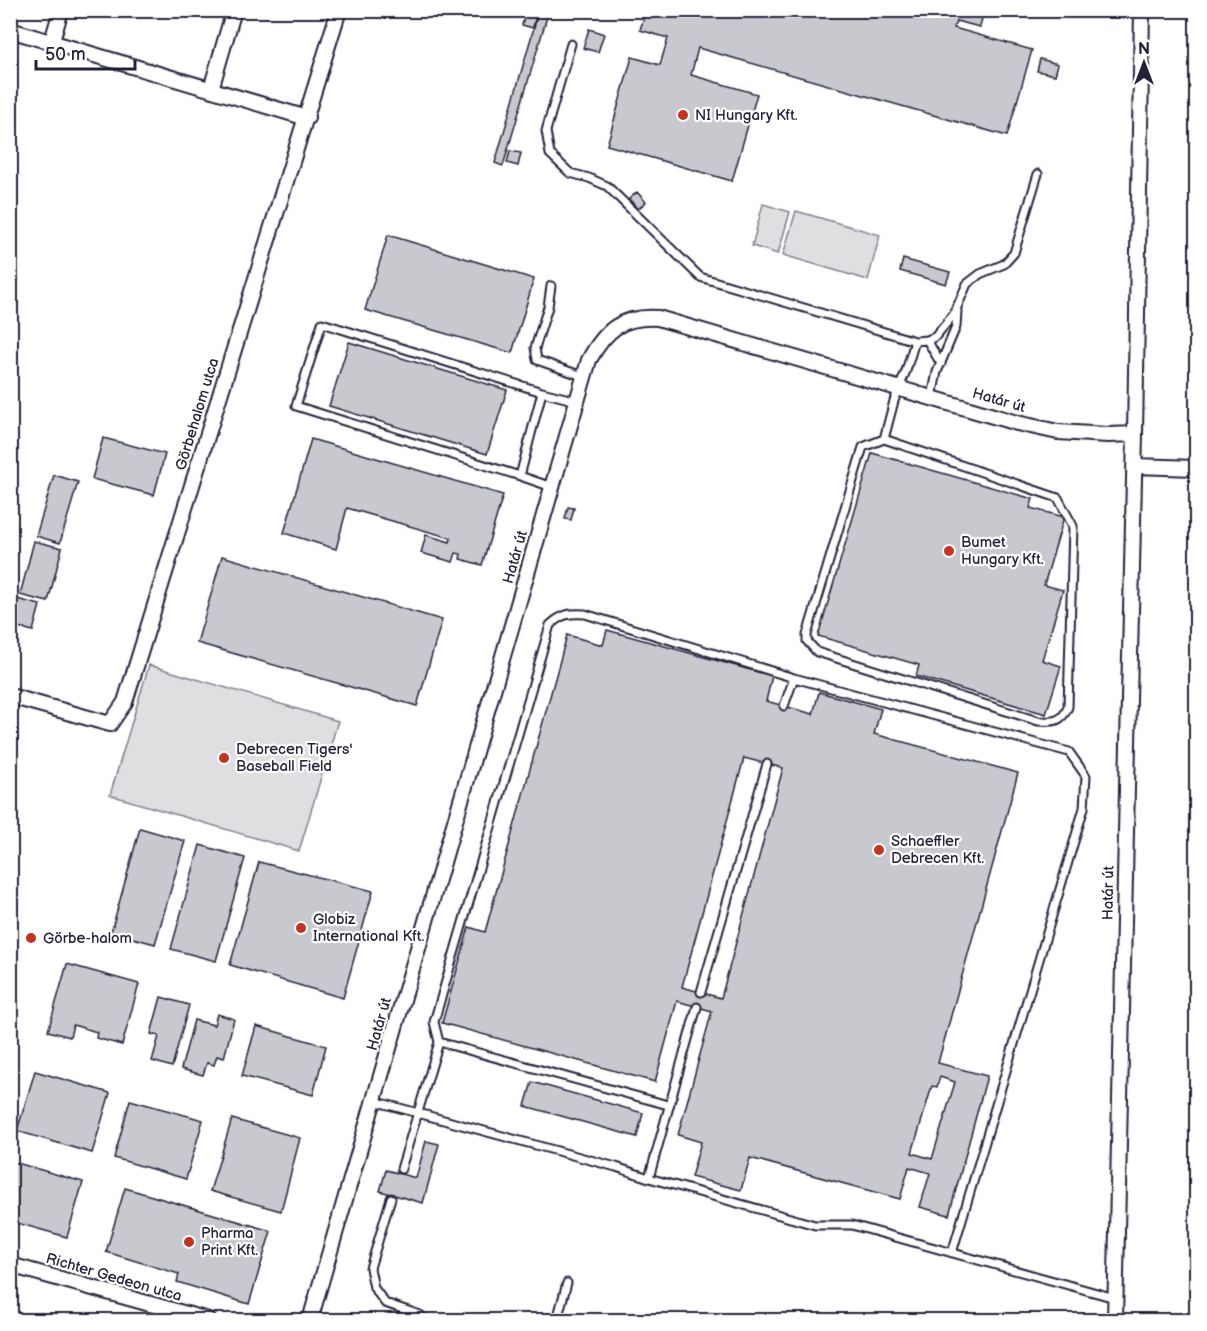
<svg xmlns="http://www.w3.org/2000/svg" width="1207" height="1331" font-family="'Balsamiq Sans',sans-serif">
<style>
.green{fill:#dfdfe2;stroke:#80808e;stroke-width:1.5}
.building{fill:#c8c8cf;stroke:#22223b;stroke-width:1.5;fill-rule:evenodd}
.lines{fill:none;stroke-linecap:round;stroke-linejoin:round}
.lane-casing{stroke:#22223b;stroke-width:11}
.street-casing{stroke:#22223b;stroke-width:18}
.lane{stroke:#fff;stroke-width:7}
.street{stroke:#fff;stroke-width:14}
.poi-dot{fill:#c8321e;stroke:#fff;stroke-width:2}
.labels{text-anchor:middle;stroke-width:4.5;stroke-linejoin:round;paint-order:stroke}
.poi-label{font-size:15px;fill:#22223b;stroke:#fff;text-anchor:start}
.street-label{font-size:15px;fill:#22223b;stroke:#fff}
</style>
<rect width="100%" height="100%" fill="#fff"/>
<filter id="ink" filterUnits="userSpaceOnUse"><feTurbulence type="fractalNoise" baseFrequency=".0167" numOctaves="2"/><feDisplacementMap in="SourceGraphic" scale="12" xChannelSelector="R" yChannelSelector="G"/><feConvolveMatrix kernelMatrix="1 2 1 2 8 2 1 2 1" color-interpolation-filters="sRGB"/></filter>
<g filter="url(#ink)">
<path class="green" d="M763,204L790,212L778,254L752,246Z
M796,211L880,235L868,280L783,255Z
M149,665L338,721L299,851L110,795Z"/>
<path class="building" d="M526,10H537L533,28L522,25Z
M539,10H549L503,166L495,163Z
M646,10H984L980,27L956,21L954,28L1032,50L1007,136L698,48L691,75L757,94L732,181L607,145L632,57L660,65L668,38L640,30Z
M589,29L604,34L598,52L583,48Z
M1040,59L1058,64L1055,75L1037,71Z
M510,151L521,153L518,166L507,163Z
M637,192L646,202L638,209L629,199Z
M388,235L534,279L512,353L365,310Z
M903,259L950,272L946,284L900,271Z
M349,342L507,390L487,454L329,406Z
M103,438L165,454L154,495L92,479Z
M311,439L503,495L482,565L460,559L461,554L456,553L453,562L421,553L426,535L450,542L451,538L347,508L336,549L284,533Z
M872,453L1033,499L1030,508L1064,517L1044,585L1063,590L1042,660L1061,666L1046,714L916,676L919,665L818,636Z
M54,475L78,482L60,543L36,536Z
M568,507L574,508L571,520L565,519Z
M34,541L62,548L48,602L20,595Z
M222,556L442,620L417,706L197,643Z
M17,599L40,605L33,631L10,625Z
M607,630L772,676L766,701L813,714L819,692L881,709L874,734L1018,773L938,1063L987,1076L949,1215L920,1207L930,1173L909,1167L900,1199L750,1158L741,1190L691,1177L701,1142L678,1135L712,1011L677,1001L655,1082L442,1023L469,927L485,932L567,635L603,645ZM744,758L783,768L721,998L682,987ZM940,1077L955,1082L932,1159L912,1153L932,1086L937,1087Z
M140,828L185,841L155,944L111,932Z
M200,845L245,858L216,961L171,949Z
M259,862L373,891L343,998L230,965Z
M67,964L139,984L122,1045L96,1038L97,1032L73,1025L70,1037L48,1031Z
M161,997L189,1005L172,1067L152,1061L159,1036L151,1034Z
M217,1014L234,1019L224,1058L217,1056L214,1065L207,1063L203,1075L181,1069L194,1020L214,1025Z
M256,1026L326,1046L313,1095L242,1076Z
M35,1071L110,1093L92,1153L17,1131Z
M532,1082L643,1113L637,1137L525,1106Z
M130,1100L203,1120L186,1179L114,1158Z
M232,1119L300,1138L281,1211L210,1191Z
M426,1141L439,1144L423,1203L380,1191L386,1170L416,1178Z
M10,1161L83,1182L67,1237L10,1221Z
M125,1188L271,1231L249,1304L177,1282L179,1274L106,1252Z"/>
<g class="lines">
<defs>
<path id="lane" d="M571,44L546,131L550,154L570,173L589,178L607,186L700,277L915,341L927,340L935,337L954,314L967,284L980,274L1004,264L1014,253L1038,174
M551,286L548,307L535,348L537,360L585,377
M927,340L941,364
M932,397L937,372L956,327L957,311
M884,439L863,447L807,635V641L817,652L1038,721C1054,722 1062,722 1068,707L1073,526L1058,498L884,439L894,401L906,371L915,341
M520,476L296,406L322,323L542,392
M552,487L520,476L542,392L577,401
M784,706L794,678L1069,752L1086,776L1084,808L952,1253
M701,992L767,764
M697,1007L649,1178L815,1225H852L1115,1298
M439,1042L668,1105
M374,1101L616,1167L649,1178
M401,1169L439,1042L434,1022L550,625C562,614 569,613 585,614L794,678
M391,1198L370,1268L374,1288L385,1303L420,1315L425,1320
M557,1320L567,1283"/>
<path id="street" d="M10,30L307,118
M52,41L61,10
M211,89L234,10
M1134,466L1196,468
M10,696L110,724L125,702L339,10
M10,1265L208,1320
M310,1320L589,360C606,329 622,316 658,318L1017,423L1058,432L1108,435L1135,434
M1115,1320L1135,434L1142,10"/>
</defs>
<use href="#lane" class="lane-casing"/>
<use href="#street" class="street-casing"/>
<use href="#lane" class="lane"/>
<use href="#street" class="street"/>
</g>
</g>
<g class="poi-dot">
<circle cx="683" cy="115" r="6"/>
<circle cx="949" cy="551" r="6"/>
<circle cx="224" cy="758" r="6"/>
<circle cx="879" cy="850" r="6"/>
<circle cx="301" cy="928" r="6"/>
<circle cx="31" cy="938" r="6"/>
<circle cx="189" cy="1242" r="6"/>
</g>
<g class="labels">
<g class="poi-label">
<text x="695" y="120">NI Hungary Kft.</text>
<text x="961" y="547">Bumet<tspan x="961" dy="17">Hungary Kft.</tspan></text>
<text x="236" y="754">Debrecen Tigers'<tspan x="236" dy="17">Baseball Field</tspan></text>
<text x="891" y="846">Schaeffler<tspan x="891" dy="17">Debrecen Kft.</tspan></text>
<text x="313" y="924">Globiz<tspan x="313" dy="17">International Kft.</tspan></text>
<text x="43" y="943">Görbe-halom</text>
<text x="201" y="1238">Pharma<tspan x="201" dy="17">Print Kft.</tspan></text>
</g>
<g class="street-label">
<text transform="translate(999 400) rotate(16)" y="5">Határ út</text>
<text transform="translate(197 414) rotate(-73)" y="5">Görbehalom utca</text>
<text transform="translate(515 557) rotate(-74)" y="5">Határ út</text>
<text transform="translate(1108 893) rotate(-89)" y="5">Határ út</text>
<text transform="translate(379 1024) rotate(-74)" y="5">Határ út</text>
<text transform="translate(114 1277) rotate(16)" y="5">Richter Gedeon utca</text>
</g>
</g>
<rect width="1207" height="1331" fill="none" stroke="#fff" stroke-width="36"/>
<rect x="18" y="18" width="1171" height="1295" fill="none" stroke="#22223b" stroke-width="2" filter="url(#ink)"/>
<g transform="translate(1144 63)" stroke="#ffffff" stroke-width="4.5" paint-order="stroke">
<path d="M0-4.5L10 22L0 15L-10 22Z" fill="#22223b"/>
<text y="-9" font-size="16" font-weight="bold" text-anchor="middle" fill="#22223b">N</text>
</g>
<path d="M36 60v9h99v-9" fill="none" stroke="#22223b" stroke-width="3"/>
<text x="45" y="60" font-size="18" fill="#22223b" stroke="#ffffff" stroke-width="4.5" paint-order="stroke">50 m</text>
</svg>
